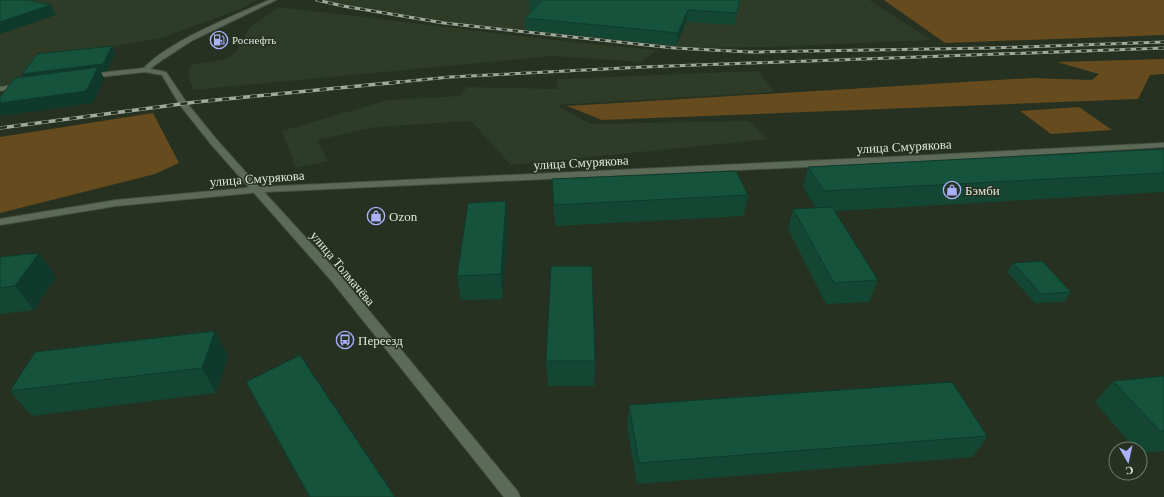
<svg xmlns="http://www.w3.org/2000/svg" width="1164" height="497" font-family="'Times New Roman',serif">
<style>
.built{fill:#2e3c27}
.green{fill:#654b1e}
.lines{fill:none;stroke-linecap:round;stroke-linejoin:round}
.minor-casing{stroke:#454f41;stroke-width:2}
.tertiary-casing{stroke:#454f41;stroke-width:2}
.minor{fill:#5e6a58;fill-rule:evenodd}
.tertiary{fill:#5e6a58;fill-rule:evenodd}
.rail-far1-casing{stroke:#a2aa9e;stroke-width:3}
.rail-casing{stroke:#a2aa9e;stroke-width:3.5}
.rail-far1{stroke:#263121;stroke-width:2;stroke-dasharray:5.5;stroke-linecap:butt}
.rail{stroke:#263121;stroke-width:2.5;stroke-dasharray:7;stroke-linecap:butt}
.wall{fill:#134734}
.shaded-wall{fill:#0f3a2b}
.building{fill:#16533d;stroke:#0f3a2b}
.labels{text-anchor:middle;stroke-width:3;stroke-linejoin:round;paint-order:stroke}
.far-poi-label{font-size:11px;fill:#e0e7dd;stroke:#263121;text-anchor:start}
.street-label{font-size:13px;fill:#e0e7dd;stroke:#263121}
.poi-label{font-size:13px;fill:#e0e7dd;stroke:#263121;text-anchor:start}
</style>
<rect width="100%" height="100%" fill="#263121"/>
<path class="built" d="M0,0H258L245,7L162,38L109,47L68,77L0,87Z
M327,0H869L931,40L769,47L674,48L444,23L325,1Z
M279,7L570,42L657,50L641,62L552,56L194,90L188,77L191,65L228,59L237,50L250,27Z
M758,71L774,92L557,105L590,124L749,121L768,139L511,165L471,121L375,127L317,140L328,161L296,168L282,131L388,100L460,96L467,87L557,89V79Z"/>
<path class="green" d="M884,0H1164V35L945,43Z
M1164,59V74L1150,75L1138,99L602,120L567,106L1031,78L1092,80L1099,74L1057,62Z
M1079,107L1112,130L1051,134L1020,111Z
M153,113L179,163L155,174L0,213V137Z"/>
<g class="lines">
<defs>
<path id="minor" d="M269,0H276L193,40L162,60L147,71L142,70C168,41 232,17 269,0Z
M257,187L260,188L261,190L260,192L116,206L0,225V219L116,200Z"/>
<path id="tertiary" d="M145,68L166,72L186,102L216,139L259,187L911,156L1164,143V147L911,162L264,192L338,273L518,492L520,497H504L330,279L210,143L180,105L162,75L145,72L89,78L86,76L89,74Z
M20,84L22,85V87L0,91V87Z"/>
</defs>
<use href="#minor" class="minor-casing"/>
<use href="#tertiary" class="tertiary-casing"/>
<use href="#minor" class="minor"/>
<use href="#tertiary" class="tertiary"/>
<defs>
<path id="rail-far1" d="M317,0L343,6L444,23L674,48L751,52L991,48L1164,42
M389,83L450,77L643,67L1164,48"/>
<path id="rail" d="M0,128L196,102L399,82"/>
</defs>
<use href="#rail-far1" class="rail-far1-casing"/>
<use href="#rail" class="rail-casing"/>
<use href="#rail-far1" class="rail-far1"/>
<use href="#rail" class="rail"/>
</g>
<path class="wall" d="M529,0H740L735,25L686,22L676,46L526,30L525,18L532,10H529Z
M1164,149V192L835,211L878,280L869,302L826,304L788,229L793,209L816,208L803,187L808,167Z
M552,179L748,195L744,216L555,226L553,199Z
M506,201L508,225L503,299L461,300L457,276Z
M39,253L56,277L34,310L0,314V257Z
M1013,263L1071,292L1064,302L1035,303L1007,272Z
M215,331L228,356L216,393L32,416L10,391Z
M546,361H595L594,386H548Z
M1164,376V451L1140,453V449H1135L1095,402L1113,381Z
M246,382L395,497H309L259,407Z
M629,405L987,436L973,457L637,484L627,426Z"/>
<path class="shaded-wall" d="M51,5L56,15L0,34V22Z
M688,10L686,22L676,46L678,33Z
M112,46L115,54L107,71L101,72L104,78L93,103L2,116L0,113V103L27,82L22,74Z
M506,201L508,225L503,299L501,274Z
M39,253L56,277L34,310L15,286Z
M215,331L228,356L216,393L202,368Z"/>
<path class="building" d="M0,0H29L51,5L0,22Z
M542,0H740L737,13L688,10L678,33L525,18Z
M112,46L103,64L22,74L37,54Z
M98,67L86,91L0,103V97L15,78Z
M1164,149V173L824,191L808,167Z
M736,171L748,195L554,205L552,179Z
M506,201L501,274L457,276L468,203Z
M832,207L878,280L834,283L793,209Z
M39,253L15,286L0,288V257Z
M1042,261L1071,292L1041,294L1013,263Z
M551,266H592L595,361H546Z
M215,331L202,368L10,391L35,352Z
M300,355L395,497H310L246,382Z
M1164,376V431H1160L1113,381Z
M952,382L987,436L639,463L629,405Z"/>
<defs>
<symbol id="fuel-ring" viewBox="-11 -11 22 22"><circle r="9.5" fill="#263121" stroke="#aab0fb" stroke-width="1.5"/><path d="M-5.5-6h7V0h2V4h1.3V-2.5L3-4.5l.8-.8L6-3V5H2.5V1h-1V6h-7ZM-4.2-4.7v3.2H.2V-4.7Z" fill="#aab0fb"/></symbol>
<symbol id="shop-ring" viewBox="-11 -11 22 22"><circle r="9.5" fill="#263121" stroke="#aab0fb" stroke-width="1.5"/><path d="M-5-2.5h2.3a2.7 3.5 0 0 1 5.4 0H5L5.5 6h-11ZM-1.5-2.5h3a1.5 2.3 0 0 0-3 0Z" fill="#aab0fb"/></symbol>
<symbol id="bus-ring" viewBox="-11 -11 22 22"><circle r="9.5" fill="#263121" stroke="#aab0fb" stroke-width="1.5"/><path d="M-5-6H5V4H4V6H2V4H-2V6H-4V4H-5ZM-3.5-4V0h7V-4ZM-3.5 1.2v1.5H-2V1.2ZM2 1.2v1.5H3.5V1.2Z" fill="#aab0fb"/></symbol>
</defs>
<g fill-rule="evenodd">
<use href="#fuel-ring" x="209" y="30" width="20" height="20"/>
<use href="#shop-ring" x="942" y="180" width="20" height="20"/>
<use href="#shop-ring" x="366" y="206" width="20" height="20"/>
<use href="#bus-ring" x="335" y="330" width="20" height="20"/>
</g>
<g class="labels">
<g class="far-poi-label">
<text x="232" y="44">Роснефть</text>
</g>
<g class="street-label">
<text transform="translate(904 146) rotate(-3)" y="5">улица Смурякова</text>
<text transform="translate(581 162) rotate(-3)" y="5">улица Смурякова</text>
<text transform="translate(257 178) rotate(-4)" y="5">улица Смурякова</text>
<text transform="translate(343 268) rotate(50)" y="5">улица Толмачёва</text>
</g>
<g class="poi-label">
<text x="965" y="195">Бэмби</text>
<text x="389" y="221">Ozon</text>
<text x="358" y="345">Переезд</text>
</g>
</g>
<g transform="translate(1128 461) rotate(171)"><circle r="19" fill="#263121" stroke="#707a6c"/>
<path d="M0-3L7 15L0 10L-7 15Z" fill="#aab0fb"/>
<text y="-6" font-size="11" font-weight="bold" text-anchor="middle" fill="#e0e7dd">С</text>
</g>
</svg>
